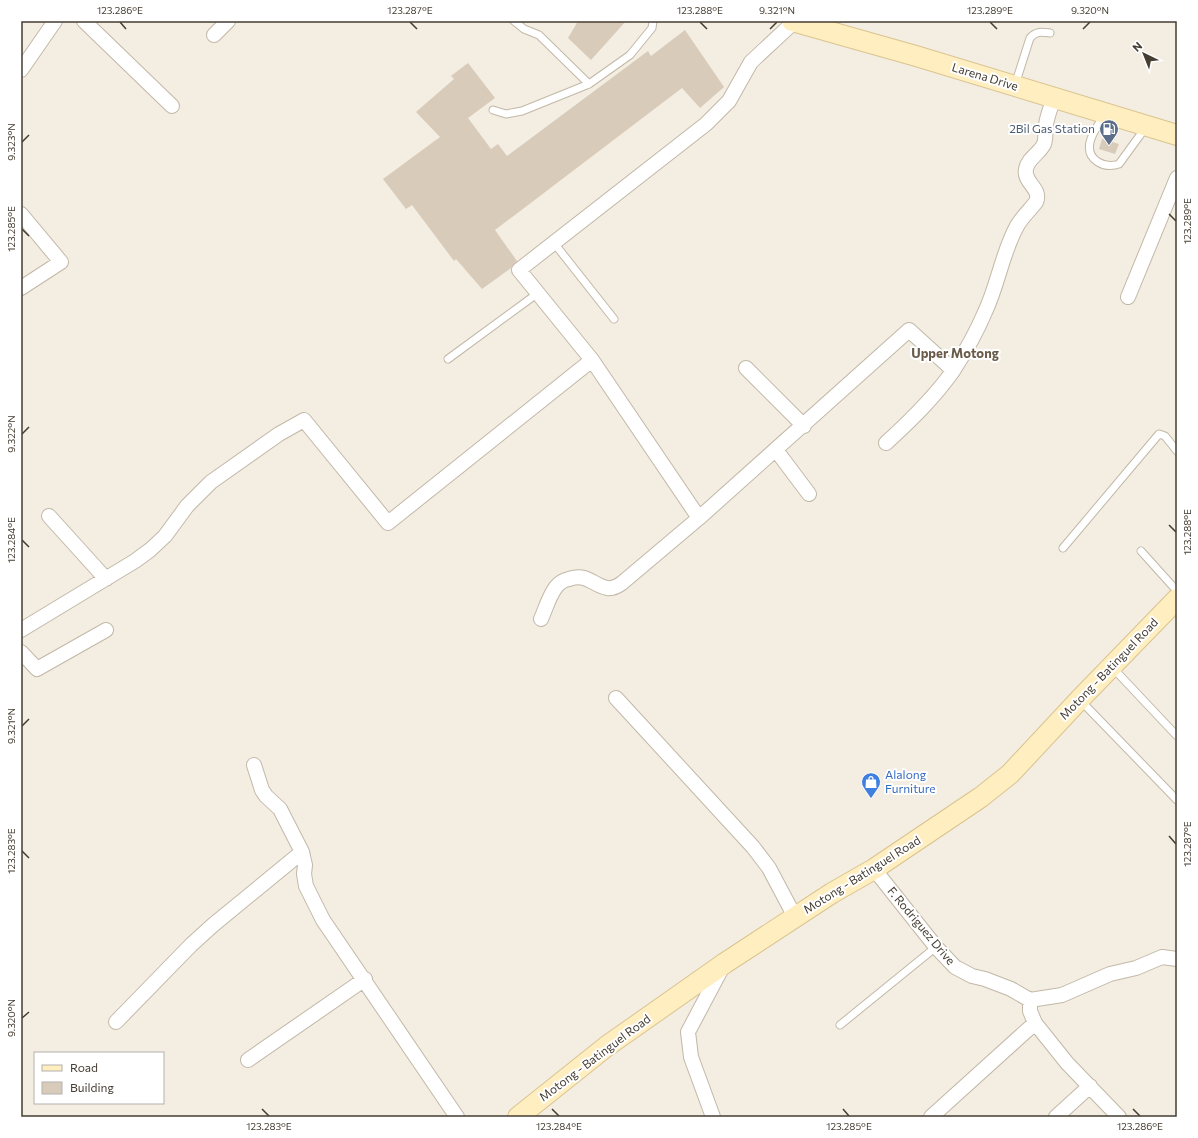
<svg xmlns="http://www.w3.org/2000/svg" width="1198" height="1138" font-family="Commissioner,sans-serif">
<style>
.building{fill:#d9cbba}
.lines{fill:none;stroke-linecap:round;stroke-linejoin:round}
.lane-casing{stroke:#c2b8a7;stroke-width:9}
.street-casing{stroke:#c2b8a7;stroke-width:16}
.secondary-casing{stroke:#dac48f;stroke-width:22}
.lane{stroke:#fff;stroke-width:7}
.street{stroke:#fff;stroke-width:14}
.secondary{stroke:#ffeec0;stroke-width:20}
.ticks{fill:none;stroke:#453d32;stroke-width:1.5}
.labels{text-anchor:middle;stroke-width:4;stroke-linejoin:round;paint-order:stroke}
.street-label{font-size:12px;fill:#453d32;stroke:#fff}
.service-label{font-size:12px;fill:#4e5e75;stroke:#fff;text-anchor:end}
.shop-label{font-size:12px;fill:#366cbe;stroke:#fff;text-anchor:start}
.neighbourhood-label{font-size:13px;font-weight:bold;fill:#695b48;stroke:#fff}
.neatline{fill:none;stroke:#453d32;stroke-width:1.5}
.ticks-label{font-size:10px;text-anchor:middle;fill:#453d32}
</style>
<rect width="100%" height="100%" fill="#f3ede2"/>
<path class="building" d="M578,21H626L591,60L568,38Z
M685,30L724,87L700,108L682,88L495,230L517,261L511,268L482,289L456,259L454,261L412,205L406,209L383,179L440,137L416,112L454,79L451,76L468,63L495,98L468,118L491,149L498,144L507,156L648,51L651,56Z
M1102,139L1119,144L1115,154L1099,149Z"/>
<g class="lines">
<defs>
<path id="lane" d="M514,21L524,29L539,35L589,84
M1015,85L1030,38C1036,31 1041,32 1050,33
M493,110L506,114L522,111L589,84L630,55L652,28L653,21
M1105,114C1100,122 1092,133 1090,142C1086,160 1104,169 1119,164L1146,127
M554,243L614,319
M448,359L538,293
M1063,548L1159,434L1165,436L1177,451
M1141,551L1177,591
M1112,667L1177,736
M1081,701L1177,800
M840,1025L936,947"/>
<path id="street" d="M84,21L172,106
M214,35L228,21
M21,70L55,21
M21,214L61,262L21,288
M1128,297L1177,178
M746,368L804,426
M886,443C910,421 934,398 953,371C964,354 977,331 985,312C998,285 1002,253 1017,226C1022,217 1030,210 1036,202C1042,188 1023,183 1026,169C1028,158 1040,153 1044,144C1046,139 1045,131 1046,125C1047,116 1051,107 1054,98
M776,450L809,494
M49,516L106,579
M699,518L592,360L519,270L706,124L729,101L751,62L794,22
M541,619C546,608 549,596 556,587C559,583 564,580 569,579C588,573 592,585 607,588C613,589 618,586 622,583L699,518L909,330L953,370
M21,630L135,561L150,550L165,536L187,506L211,482L279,434L304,420L388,523L592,360
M21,652L37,669L106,630
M616,698L753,847L769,868L795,917
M254,765L262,790L266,796L280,809L302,852L305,865L304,874L306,886L323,920L457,1117
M874,869L936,947L955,967L972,976L985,979L1011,989L1030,1000L1062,995L1110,974L1136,968L1162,957L1177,959
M1030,1000V1011L1035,1023L1067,1063L1119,1117
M116,1022L191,945L213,925L302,852
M248,1060L365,979
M713,1117L691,1057L688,1032L723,966
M931,1117L1035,1023
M1056,1117L1090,1086"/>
<path id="secondary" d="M792,21L916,56L1177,135
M518,1117L607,1046L725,963L832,893L874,869L981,797L1010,774L1080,699L1177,599"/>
</defs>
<use href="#lane" class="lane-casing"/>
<use href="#street" class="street-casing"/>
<use href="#secondary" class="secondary-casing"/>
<use href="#lane" class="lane"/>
<use href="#street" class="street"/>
<use href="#secondary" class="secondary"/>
</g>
<path class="ticks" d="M120,22L126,29M410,22L417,29M700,22L707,29M990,22L997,29M770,29L777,22M1083,29L1090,22M22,142L29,135M1169,214L1176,221M22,229L29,236M22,434L29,427M1169,525L1176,532M22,540L29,547M22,726L29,719M1169,836L1176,844M22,851L29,858M22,1018L29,1012M262,1109L269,1116M552,1109L559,1116M843,1109L849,1116M1133,1109L1140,1116"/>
<defs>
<symbol id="fuel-pin" viewBox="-11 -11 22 30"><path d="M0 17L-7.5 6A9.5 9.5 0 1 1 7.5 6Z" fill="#5c6f8a" stroke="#fff"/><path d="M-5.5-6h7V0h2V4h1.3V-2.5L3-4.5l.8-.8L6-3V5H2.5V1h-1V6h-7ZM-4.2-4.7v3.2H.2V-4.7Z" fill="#fff"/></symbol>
<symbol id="shop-pin" viewBox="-11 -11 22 30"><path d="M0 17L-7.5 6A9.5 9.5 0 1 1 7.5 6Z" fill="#3f7fe0" stroke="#fff"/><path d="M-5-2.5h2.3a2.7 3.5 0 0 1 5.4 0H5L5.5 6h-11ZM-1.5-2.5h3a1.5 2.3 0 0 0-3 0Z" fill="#fff"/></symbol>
</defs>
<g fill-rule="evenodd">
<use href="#fuel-pin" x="1098" y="118" width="22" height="30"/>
<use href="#shop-pin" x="860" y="771" width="22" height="30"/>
</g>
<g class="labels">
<g class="street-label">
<text transform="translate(985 77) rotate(17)" y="4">Larena Drive</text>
<text transform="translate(1109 669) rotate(-46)" y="4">Motong - Batinguel Road</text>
<text transform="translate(862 875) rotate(-32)" y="4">Motong - Batinguel Road</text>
<text transform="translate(921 926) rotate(50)" y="4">F. Rodriguez Drive</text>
<text transform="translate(595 1058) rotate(-37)" y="4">Motong - Batinguel Road</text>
</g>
<g class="service-label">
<text x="1095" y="133">2Bil Gas Station</text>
</g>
<g class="shop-label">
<text x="885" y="779">Alalong<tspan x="885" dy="14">Furniture</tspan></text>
</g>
<g class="neighbourhood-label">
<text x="955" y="358">Upper Motong</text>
</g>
</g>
<rect width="1198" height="1138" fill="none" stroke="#ffffff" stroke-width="44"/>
<rect x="34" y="1052" width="130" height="52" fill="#ffffff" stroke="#b5b1ad"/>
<rect x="42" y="1065" width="20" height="6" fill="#ffeec0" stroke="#b5b1ad"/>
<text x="70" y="1072" font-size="12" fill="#453d32">Road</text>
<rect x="42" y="1082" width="20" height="12" fill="#d9cbba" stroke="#b5b1ad"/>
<text x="70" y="1092" font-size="12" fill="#453d32">Building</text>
<g transform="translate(1144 54) rotate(317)" stroke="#ffffff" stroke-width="3" paint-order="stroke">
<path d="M0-3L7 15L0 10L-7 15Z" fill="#453d32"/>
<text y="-6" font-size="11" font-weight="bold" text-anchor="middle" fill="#453d32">N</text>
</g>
<rect x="22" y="22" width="1154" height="1094" class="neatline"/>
<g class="ticks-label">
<text x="120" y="14">123.286°E</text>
<text x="410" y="14">123.287°E</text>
<text x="700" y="14">123.288°E</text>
<text x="777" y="14">9.321°N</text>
<text x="990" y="14">123.289°E</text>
<text x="1090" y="14">9.320°N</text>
<text transform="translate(11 142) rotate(-90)" y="4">9.323°N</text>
<text transform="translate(1187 221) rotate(-90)" y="4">123.289°E</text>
<text transform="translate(11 229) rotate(-90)" y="4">123.285°E</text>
<text transform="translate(11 434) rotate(-90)" y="4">9.322°N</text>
<text transform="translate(1187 532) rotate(-90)" y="4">123.288°E</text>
<text transform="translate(11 540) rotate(-90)" y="4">123.284°E</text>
<text transform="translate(11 726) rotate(-90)" y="4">9.321°N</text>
<text transform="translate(1187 844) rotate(-90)" y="4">123.287°E</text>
<text transform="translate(11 851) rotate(-90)" y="4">123.283°E</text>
<text transform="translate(11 1018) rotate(-90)" y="4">9.320°N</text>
<text x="269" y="1130">123.283°E</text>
<text x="559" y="1130">123.284°E</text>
<text x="849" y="1130">123.285°E</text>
<text x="1140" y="1130">123.286°E</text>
</g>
</svg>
